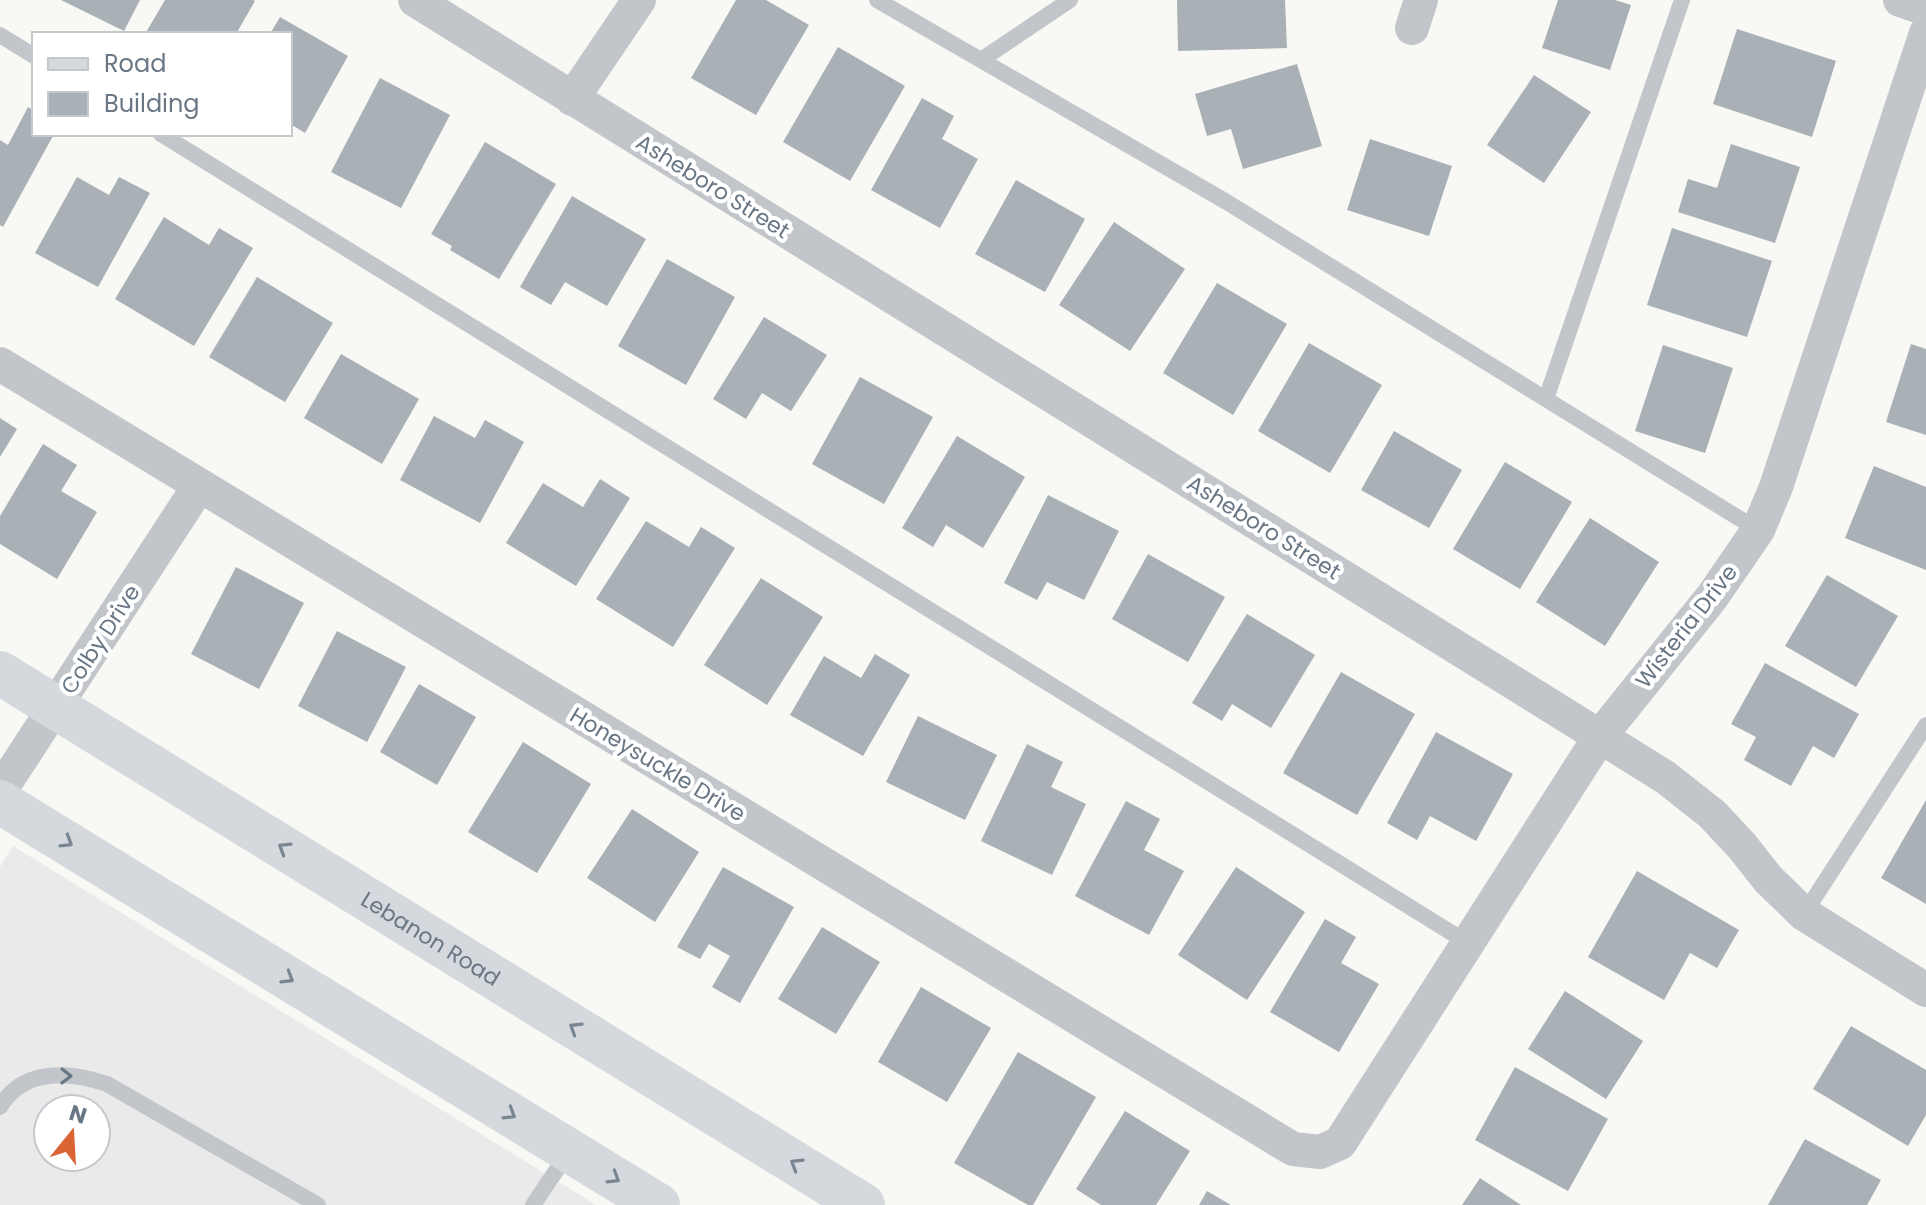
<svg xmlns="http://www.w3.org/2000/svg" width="1926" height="1205" font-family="Poppins,sans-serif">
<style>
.built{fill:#e9eae9;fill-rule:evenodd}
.building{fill:#a9b0b6}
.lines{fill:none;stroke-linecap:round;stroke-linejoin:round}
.service{stroke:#c2c5c9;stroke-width:16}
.minor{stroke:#c2c5c9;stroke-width:34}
.secondary{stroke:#d5d9dd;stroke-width:44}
.oneway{stroke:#798692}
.oneway2{stroke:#697785}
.labels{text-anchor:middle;stroke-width:8;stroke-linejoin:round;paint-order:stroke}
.street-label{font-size:22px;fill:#697785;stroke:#fff}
</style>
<rect width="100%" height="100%" fill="#f8f8f5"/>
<path class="built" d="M13,846L596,1205H0V867ZM48,1109H96V1157H48Z"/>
<path class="building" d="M61,0H140L124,31Z
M165,0H253L255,1L236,34H145Z
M736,0H766L809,25L756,115L691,78Z
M1177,0H1285L1287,48L1178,51Z
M1558,0H1615L1631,5L1610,70L1542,48Z
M280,17L348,56L305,133L290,124V34H270Z
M1737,29L1836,61L1812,137L1713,104Z
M838,47L905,86L850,181L783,142Z
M1297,64L1322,146L1243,169L1231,129L1207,136L1195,94Z
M1534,75L1591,112L1544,183L1487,145Z
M380,78L450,115L401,208L331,172Z
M922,98L954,116L942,139L978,159L940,228L871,190Z
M28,107L34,111V134H54L3,227L0,225V140L8,145Z
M1370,139L1452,166L1429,236L1347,210Z
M485,142L556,184L499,279L450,250L452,246L431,234Z
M1731,144L1800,167L1775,243L1678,212L1688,179L1717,188Z
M77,177L109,195L119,177L150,193L98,287L35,253Z
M1016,180L1085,219L1045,292L975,254Z
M572,196L646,239L607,306L565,282L551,305L520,287Z
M164,217L209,245L219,228L253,248L194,346L115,299Z
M1114,222L1185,269L1130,351L1059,305Z
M1672,228L1772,261L1747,337L1647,305Z
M667,259L735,297L686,385L618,346Z
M257,277L333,323L285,402L209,357Z
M1217,283L1287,324L1233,415L1163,373Z
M764,317L827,355L791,411L762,393L746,419L713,399Z
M1309,343L1382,385L1330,473L1258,431Z
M1911,344L1926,349V435L1886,422Z
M1663,345L1733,368L1705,453L1635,431Z
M341,354L419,399L382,464L304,418Z
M860,377L933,417L884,504L812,464Z
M434,416L475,438L485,420L524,442L480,523L400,480Z
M0,418L17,429L0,457Z
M1394,431L1462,470L1429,528L1361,490Z
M957,436L1025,477L983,548L946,525L933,547L902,528Z
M43,444L77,465L61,491L97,512L57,579L0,544V516Z
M1505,462L1572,502L1520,589L1453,549Z
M1874,466L1926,487V570L1845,538Z
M600,479L630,498L576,586L506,543L543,483L583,507Z
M1048,495L1119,531L1084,600L1047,582L1037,600L1004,583Z
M1590,518L1659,562L1605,646L1536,602Z
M646,521L689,547L701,527L735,548L673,647L596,599Z
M1148,554L1225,597L1188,662L1112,619Z
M236,567L304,603L259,689L191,654Z
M1827,575L1898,616L1856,687L1785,646Z
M761,578L823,617L767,705L704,665Z
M1247,614L1315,655L1271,728L1232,704L1222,721L1192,703Z
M337,631L406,667L367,742L298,706Z
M875,654L910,675L863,756L790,715L824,656L861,678Z
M1765,663L1859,714L1834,758L1813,746L1791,786L1744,760L1756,737L1731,724Z
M1341,672L1415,714L1357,815L1283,773Z
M419,684L476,717L437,785L380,752Z
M918,716L997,755L965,820L886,782Z
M1436,732L1513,774L1476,841L1430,816L1417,840L1387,823Z
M523,742L591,784L537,873L468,832Z
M1027,744L1063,762L1051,787L1086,804L1052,875L981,841Z
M1926,800V904L1881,878Z
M1126,801L1160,819L1144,850L1184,871L1149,935L1075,896Z
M632,809L699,852L655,922L587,878Z
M723,867L794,907L740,1003L712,987L730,956L709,944L700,959L677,947Z
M1236,867L1305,912L1247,1000L1178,955Z
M1637,871L1739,930L1717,968L1690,953L1664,1000L1588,957Z
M1325,919L1356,937L1341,963L1379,984L1339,1052L1270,1012Z
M822,927L880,962L836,1034L778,999Z
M921,987L991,1028L947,1102L878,1062Z
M1565,991L1643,1041L1606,1099L1528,1049Z
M1851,1026L1926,1070V1115L1908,1146L1813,1089Z
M1018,1052L1096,1097L1033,1205H1028L954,1163Z
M1515,1067L1608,1119L1568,1191L1475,1140Z
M1125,1111L1190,1151L1156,1205H1101L1076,1189Z
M1805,1139L1881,1180L1867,1205H1768Z
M1480,1178L1521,1205H1462Z
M1207,1191L1231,1205H1199Z"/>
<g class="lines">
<path class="service" d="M877,0L1225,201L1758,530
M0,35L34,56
M981,60L1070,0
M161,134L1468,943
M1546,399L1682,0
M1804,914L1926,725
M0,1107C23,1068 69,1071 107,1084L318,1205
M533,1205L568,1153"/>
<path class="minor" d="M415,0L1665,777L1712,814L1742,846L1768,879L1804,914L1926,990
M1900,0L1926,9
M1412,28L1421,0
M572,99L639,0
M0,364L1293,1149L1320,1152L1340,1143L1601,735L1712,597L1758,530L1776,487L1926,33
M0,791L199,486"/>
<g class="secondary">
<path id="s1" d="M0,673L863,1205"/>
<path d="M0,802L658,1205"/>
</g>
</g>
<defs><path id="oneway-chevron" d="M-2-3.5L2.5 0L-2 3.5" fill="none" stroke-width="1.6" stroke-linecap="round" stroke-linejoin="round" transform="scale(2)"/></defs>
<g class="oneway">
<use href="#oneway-chevron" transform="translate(67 842) rotate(32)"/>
<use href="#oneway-chevron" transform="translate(284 848) rotate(-148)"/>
<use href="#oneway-chevron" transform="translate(288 978) rotate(32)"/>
<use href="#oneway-chevron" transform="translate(575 1028) rotate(-148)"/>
<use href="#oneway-chevron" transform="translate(510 1114) rotate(32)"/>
<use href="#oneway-chevron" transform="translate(796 1164) rotate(-148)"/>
<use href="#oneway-chevron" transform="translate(614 1178) rotate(32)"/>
</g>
<use class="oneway2" href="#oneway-chevron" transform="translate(66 1076) rotate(1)"/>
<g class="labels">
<g class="street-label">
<text transform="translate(713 186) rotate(32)" y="8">Asheboro Street</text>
<text transform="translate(1264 527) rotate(32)" y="8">Asheboro Street</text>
<text transform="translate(1686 626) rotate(-52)" y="8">Wisteria Drive</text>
<text transform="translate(100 639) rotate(-57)" y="8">Colby Drive</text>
<text transform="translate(658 764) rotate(31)" y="8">Honeysuckle Drive</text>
<text dy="8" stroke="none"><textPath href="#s1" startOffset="506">Lebanon Road</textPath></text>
</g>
</g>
<rect x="32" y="32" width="260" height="104" fill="#ffffff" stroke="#c3c9ce" stroke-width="2"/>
<rect x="48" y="58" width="40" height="12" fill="#d5d9dd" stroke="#c3c9ce" stroke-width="2"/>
<text x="104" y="72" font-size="24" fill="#697785">Road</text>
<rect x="48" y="92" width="40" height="24" fill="#a9b0b6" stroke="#c3c9ce" stroke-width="2"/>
<text x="104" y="112" font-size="24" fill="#697785">Building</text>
<g transform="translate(72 1133) rotate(18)"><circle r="38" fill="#ffffff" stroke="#c3c9ce" stroke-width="2"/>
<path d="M0-6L14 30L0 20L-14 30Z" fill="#da6434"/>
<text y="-12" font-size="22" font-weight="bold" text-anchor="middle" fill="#697785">N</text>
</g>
</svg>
